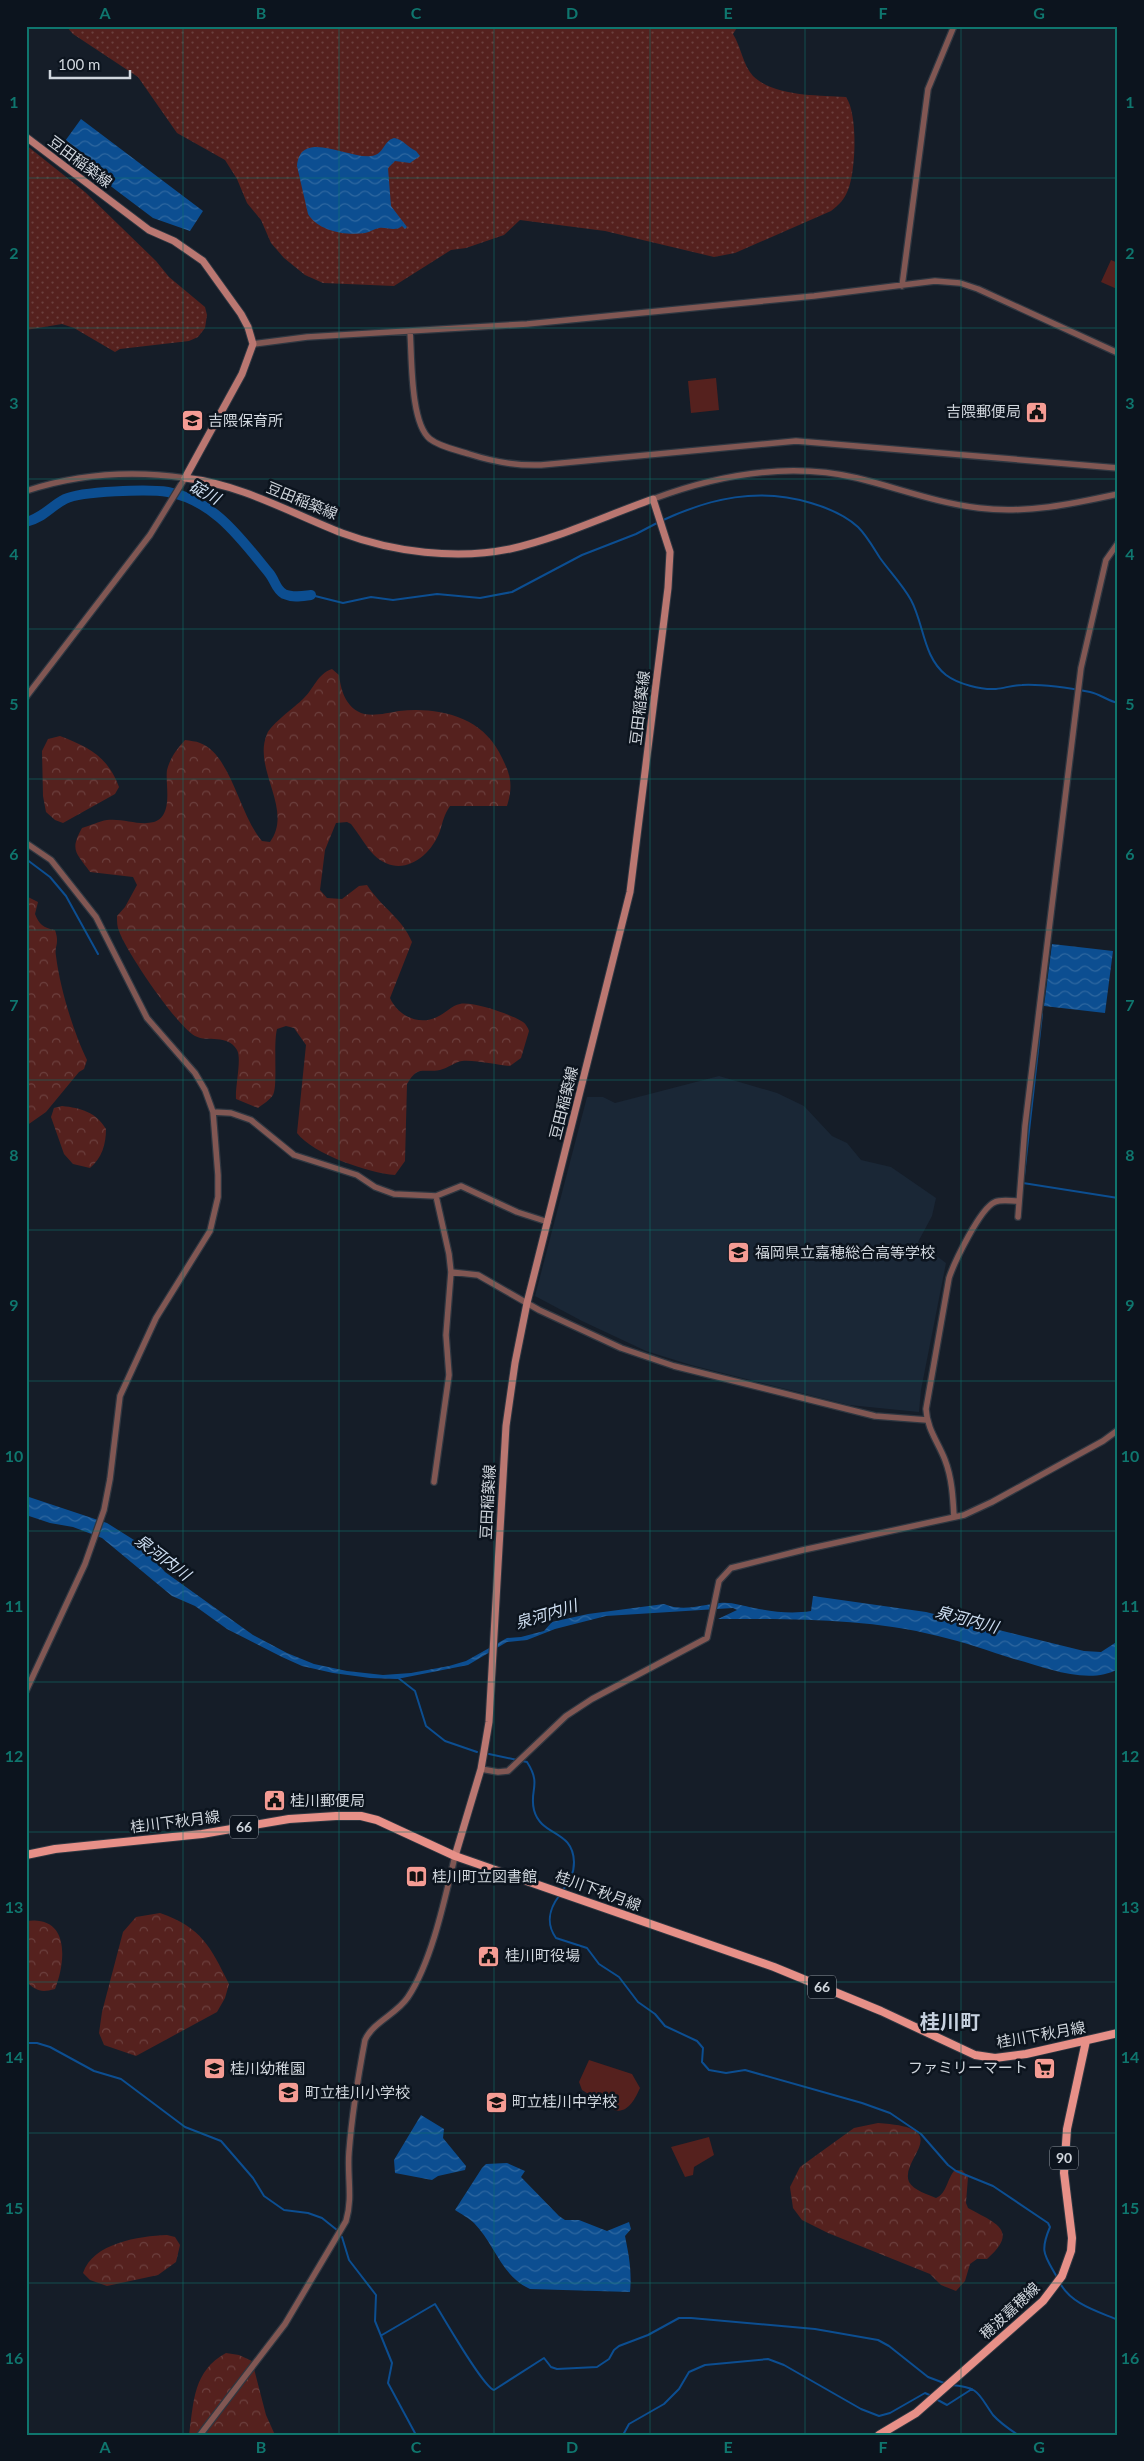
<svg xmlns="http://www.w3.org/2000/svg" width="1144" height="2461" font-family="Lato,'Noto Sans JP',sans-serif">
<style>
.built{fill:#1a2736}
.grass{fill:url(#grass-dots)}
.forest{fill:url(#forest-crowns)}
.park{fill:#55211e}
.water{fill:url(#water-waves)}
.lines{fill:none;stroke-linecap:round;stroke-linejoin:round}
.stream{stroke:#0c4e91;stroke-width:2}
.river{stroke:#0c4e91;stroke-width:10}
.tertiary-casing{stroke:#2f3741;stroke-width:8}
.secondary-casing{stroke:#2f3741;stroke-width:9}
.primary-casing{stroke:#2f3741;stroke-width:10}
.tertiary{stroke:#815753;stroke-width:5.5}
.secondary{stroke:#ba7771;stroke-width:7}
.primary{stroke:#e79088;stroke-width:8}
.grid{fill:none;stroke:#0f766e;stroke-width:1;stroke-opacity:0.55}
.labels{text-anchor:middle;stroke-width:5;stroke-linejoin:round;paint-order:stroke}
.shield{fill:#0c141e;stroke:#959ca4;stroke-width:1}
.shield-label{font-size:14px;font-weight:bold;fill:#d0d6dd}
.street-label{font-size:15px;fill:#d0d6dd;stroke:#0c141e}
.poi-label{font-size:15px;fill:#d0d6dd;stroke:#0c141e;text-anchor:start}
.water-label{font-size:16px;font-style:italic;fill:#cedef1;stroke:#0c141e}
.district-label{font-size:20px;font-weight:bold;fill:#c6d1df;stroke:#0c141e}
.neatline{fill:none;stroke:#0f766e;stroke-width:2}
.grid-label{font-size:16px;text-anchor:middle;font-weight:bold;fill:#0f766e}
</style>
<defs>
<pattern id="grass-dots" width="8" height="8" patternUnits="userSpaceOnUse" patternTransform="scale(1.25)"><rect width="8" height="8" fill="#55211e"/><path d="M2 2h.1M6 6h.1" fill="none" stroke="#6c403e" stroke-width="1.8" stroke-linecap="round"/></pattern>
<pattern id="forest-crowns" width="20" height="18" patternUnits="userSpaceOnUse" patternTransform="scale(1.25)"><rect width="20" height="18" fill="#55211e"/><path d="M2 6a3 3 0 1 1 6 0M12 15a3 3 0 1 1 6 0" fill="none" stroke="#6c403e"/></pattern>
<pattern id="water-waves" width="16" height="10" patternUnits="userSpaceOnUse" patternTransform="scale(1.25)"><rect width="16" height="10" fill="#0c4e91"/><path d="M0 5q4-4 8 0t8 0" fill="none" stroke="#2e67a0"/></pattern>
</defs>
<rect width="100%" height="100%" fill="#151d28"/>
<path class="built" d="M719,1076L777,1093L804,1106L832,1136L847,1143L861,1160L891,1167L936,1198L932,1216L918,1242L946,1263L921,1390L919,1412L849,1405L691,1365L646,1351L582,1321L535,1296L587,1097H603L615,1103Z"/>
<path class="grass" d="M66,26H738L733,34C741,47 743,65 753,76C775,97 818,95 846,97C858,114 856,170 848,190C844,200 839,205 831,211L735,253L714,257L605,231L520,220L504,235L466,248L451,250L394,286L323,283L305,275L284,258L271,243L261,220L247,203L237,179L225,160L177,133L138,77L73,34Z
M26,145L85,192L156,261L169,277L205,307L207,315L205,328L198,337L189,341L120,349L115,352L74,328L62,324L26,330Z"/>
<path class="forest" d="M332,669L339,675C341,690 345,706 361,713C371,717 388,713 399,711C436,707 479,715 499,752C510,773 514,783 507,806H450C444,815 443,821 440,831C430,858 400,880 374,855C366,847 359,834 351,824L347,822L336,823L325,850L320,890L327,898L342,899L359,886L367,885C381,907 402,918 412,942L390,998C398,1016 419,1026 437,1017C445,1014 452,1005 460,1004C472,1001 513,1015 523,1022C526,1024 528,1028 529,1031L521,1058L510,1066C495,1065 478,1060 462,1061C455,1062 448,1068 440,1070C422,1073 418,1065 407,1084L405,1161L395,1175C368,1173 313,1154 297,1133L306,1045L294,1028L286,1026L277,1029C273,1045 278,1086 273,1095C270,1100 263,1104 258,1108L236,1099C235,1086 242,1059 237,1050C227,1033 208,1043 195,1036C176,1025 127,953 119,931C117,927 117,921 117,916L125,907L137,885L133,877L90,872C77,853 69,851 82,828C90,826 99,821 107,820C123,818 139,826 154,822C174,816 165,784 167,770C170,758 177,749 185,740C190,741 196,741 200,743C231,754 240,817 262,841L270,842C294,809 252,769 267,734C271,724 295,707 303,699C314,689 317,674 332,669Z
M60,736C89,747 108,757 119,787L115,794L63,823L55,820L46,812L43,796L42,751L48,739Z
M26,896L38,902L35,914C39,924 43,928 55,930C60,945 54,945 56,956C60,988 73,1031 87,1060L84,1069L79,1072L46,1112L26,1126Z
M62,1106C81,1108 96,1112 106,1129C106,1144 102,1158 90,1168L73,1164L64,1154L51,1117L54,1108Z
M160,1913C202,1928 210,1946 229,1984L225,1998L217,2012L136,2056L104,2045L99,2033L102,2012L123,1932L136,1917Z
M26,1921C70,1915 66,1961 55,1989C41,1993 36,1991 26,1981Z
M878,2123C958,2128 899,2158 909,2182C913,2190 929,2195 936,2198C947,2194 947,2178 955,2170H962L968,2177L966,2203L968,2208C995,2223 1020,2230 987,2259H977L970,2264L965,2281L956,2291L941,2285L930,2274L828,2233L802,2220L793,2208L790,2187L800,2167L854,2128Z
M167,2235L175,2237L180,2245L176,2262L158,2275L107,2286L90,2280L83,2273C93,2243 139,2236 167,2235Z
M226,2353L239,2355L252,2361L266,2415L275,2435H189C194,2401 193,2371 226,2353Z"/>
<path class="park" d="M1111,260L1118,263L1117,289L1101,282Z
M716,378L719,410L691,413L688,381Z
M589,2060L632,2074L640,2088C635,2099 628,2114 614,2110L582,2090L579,2082Z
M709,2137L714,2155L694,2167L693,2175L685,2177L671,2147Z"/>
<path class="water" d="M81,119L203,211L190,231L153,218L60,148Z
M394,138C403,139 408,148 416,151L420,156L410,163L395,161L388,168L391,206L407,227L405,229L402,226C395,232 387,227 379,228C374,229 370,232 365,233C346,236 318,231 308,214L297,166C300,128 348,159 371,156C384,155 383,141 394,138Z
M1052,944L1113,951L1105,1013L1044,1006Z
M26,1496L107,1523L142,1545L165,1572L253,1635L287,1653L314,1664L347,1671L383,1675L411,1673L449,1666L466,1661L507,1638L521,1637L544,1631L552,1622L588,1614L664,1604C683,1612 701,1605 720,1603C733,1602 742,1606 754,1608C774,1612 792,1614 811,1611L813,1596L926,1612L1084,1651L1101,1652L1118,1641V1669C1088,1686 1045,1667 1014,1659C989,1651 964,1642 938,1636C866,1618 791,1619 718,1619L737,1610L733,1608L606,1616L555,1629L527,1640L507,1642L468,1665L397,1679L370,1678L333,1673L302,1666L282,1657L227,1629L195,1606L172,1596L102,1538L73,1527L50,1523L26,1515Z
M421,2115L444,2129L443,2138L466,2166L465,2170L438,2176L432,2180L395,2173L394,2160Z
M507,2163L525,2171L521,2177L559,2216L565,2220H579L607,2231L629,2222L631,2229L625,2236C629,2256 632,2271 630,2292L530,2289C501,2276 495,2244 474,2223C469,2218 461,2214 455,2210L482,2168L486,2164Z"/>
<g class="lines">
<path class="stream" d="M661,521C710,498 759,487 811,503C828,508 845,515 858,527C867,536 873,547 880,558C890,572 902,584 911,600C924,624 923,657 946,675C958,684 981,690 996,689C1005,688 1013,685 1022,685C1044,684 1069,688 1090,692C1100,694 1108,701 1118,703
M311,595L343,603L371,597L393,600L437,594L480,598L512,592L582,555L636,534L657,523
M26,859L50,877L66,896L98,954
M1024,1176L1042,1014
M1023,1181V1183L1118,1198
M397,1677L415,1691L426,1726L445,1741L477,1752
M489,1754L527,1762C542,1785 529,1790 534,1810C541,1837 573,1829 574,1862C574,1874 570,1880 563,1890
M559,1896C549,1909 546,1924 556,1938L587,1948L599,1964L619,1977L638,2002L655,2014L665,2026L697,2041L703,2048L702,2062L709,2070L726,2073L745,2070L862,2103L890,2113L921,2134L948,2165L956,2171L993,2186L1048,2223L1050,2227C1039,2253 1045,2255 1058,2279
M26,2043H37L50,2047L94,2071L121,2079L185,2127L221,2141L253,2178L264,2196L284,2210L308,2213L322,2218L337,2230
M342,2237L349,2260L376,2295L375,2321L392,2363L388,2383L416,2435
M1060,2283C1071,2304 1097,2311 1118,2320
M382,2335L435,2304C444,2318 483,2387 494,2390L544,2358L551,2367L557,2369L597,2367L609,2359L614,2350L619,2346L648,2335L679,2318H691L815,2329L878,2340L889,2346L928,2377L944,2383
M951,2385C980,2387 978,2394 993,2415C1000,2423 1009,2429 1018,2435
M936,2399L947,2405L972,2389
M623,2435L629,2424L664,2404L679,2389L689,2372L705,2365L768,2359L784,2365L861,2409L879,2416L890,2413L925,2393L932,2396"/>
<path class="river" d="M26,522C43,518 51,506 65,499C81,491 149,489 168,492C214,500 241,539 269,573C275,580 276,590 284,594C293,598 302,596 311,595"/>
<defs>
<path id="tertiary" d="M902,286L928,89L954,26
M410,331C412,357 410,423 430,439C440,447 457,450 469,454C494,462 515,466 541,465L796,441L1118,468
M253,344L307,337L527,324L814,296L935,281L960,283L978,289L1118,353
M26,491C78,474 131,470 185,478L150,535L26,697
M653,499C717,475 789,462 857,478C898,488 937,503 979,508C1026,514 1072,504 1118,494
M26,843L51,860L96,917L147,1018L195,1073L205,1090L213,1112L218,1175V1197L210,1231L156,1318L120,1396L110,1479L104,1510L85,1564L26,1691
M213,1112L231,1113L251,1120L294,1155L357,1175L375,1187L394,1194L436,1196L461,1186L517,1212L548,1222
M1018,1217L1025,1126L1081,668L1106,560L1118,543
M451,1272L478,1275L539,1310L621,1348L674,1366L875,1416L927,1420
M434,1482L449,1375L446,1335L451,1272L449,1254L436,1196
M954,1517C953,1498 952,1478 945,1460C938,1442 927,1429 926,1409L949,1278C954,1263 980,1208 995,1202C1001,1199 1011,1201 1018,1201
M481,1769L498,1772L508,1771L566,1716L592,1699L707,1638L719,1581L731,1568L803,1550L964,1515L992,1502L1103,1441L1118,1430
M200,2435L285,2324L346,2221C353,2198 347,2176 349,2152C352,2114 358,2077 365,2040C373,2022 397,2014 408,1997C432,1961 445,1898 455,1856"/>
<path id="secondary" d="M26,137L149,230L174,241L203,261L241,314L248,327L253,344L242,374L185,478C240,484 291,513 342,533C393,552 456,560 510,549C559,538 605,516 653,499L670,552L668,588L630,892L527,1303L515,1363L506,1426L489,1722L481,1769L455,1856"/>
<path id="primary" d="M26,1855L55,1849L202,1834L289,1819L336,1816H361L377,1820L455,1856L774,1967L881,2011L975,2055L995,2058L1026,2054L1118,2033
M879,2435L916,2413L1043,2301L1062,2276L1071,2251L1072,2238L1064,2173L1067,2129L1086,2041"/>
</defs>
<use href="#tertiary" class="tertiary-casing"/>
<use href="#secondary" class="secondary-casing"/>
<use href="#primary" class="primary-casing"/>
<use href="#tertiary" class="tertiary"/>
<use href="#secondary" class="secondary"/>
<use href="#primary" class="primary"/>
</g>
<path class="grid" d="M183,26V2435M339,26V2435M494,26V2435M650,26V2435M805,26V2435M961,26V2435M26,178H1118M26,328H1118M26,479H1118M26,629H1118M26,779H1118M26,930H1118M26,1080H1118M26,1230H1118M26,1381H1118M26,1531H1118M26,1682H1118M26,1832H1118M26,1982H1118M26,2133H1118M26,2283H1118"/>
<defs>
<symbol id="civic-square" viewBox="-11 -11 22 22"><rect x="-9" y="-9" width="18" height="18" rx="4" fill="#f59c94" stroke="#0c141e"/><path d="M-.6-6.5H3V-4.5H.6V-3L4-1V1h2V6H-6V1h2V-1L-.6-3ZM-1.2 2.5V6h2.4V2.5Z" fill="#111"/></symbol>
<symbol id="school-square" viewBox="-11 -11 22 22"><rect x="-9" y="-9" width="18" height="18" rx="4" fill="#f59c94" stroke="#0c141e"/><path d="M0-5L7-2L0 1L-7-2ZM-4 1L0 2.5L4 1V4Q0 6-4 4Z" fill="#111"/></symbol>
<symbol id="library-square" viewBox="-11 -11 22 22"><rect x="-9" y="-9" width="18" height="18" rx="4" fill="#f59c94" stroke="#0c141e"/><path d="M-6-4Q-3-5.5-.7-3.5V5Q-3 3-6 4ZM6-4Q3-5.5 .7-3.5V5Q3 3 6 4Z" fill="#111"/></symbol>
<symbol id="supermarket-square" viewBox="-11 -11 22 22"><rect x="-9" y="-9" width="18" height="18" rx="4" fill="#f59c94" stroke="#0c141e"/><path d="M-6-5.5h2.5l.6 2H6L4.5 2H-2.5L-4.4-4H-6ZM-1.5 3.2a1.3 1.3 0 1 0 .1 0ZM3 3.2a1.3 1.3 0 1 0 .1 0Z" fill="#111"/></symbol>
</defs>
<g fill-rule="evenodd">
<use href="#civic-square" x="1024" y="400" width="25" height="25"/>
<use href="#school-square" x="180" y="408" width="25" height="25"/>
<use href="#school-square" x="726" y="1240" width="25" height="25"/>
<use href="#civic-square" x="262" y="1788" width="25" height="25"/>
<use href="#library-square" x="404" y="1864" width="25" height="25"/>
<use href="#civic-square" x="476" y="1944" width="25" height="25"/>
<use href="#supermarket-square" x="1032" y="2056" width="25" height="25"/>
<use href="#school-square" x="202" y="2056" width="25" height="25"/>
<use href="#school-square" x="276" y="2080" width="25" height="25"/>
<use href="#school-square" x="484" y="2090" width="25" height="25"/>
</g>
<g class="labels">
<g class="shield">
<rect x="230" y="1815.5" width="28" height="23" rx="4"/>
<rect x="808" y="1975.5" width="28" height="23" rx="4"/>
<rect x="1050" y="2146.5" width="28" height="23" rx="4"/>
</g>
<g class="shield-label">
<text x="244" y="1832">66</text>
<text x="822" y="1992">66</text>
<text x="1064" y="2163">90</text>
</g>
<g class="street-label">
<text transform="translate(80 162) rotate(37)" y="5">豆田稲築線</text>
<text transform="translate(302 501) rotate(22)" y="5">豆田稲築線</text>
<text transform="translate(640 708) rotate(-83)" y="5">豆田稲築線</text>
<text transform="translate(564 1103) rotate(-76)" y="5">豆田稲築線</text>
<text transform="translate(488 1502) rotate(-87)" y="5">豆田稲築線</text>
<text transform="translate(175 1822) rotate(-7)" y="5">桂川下秋月線</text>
<text transform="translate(598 1891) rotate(20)" y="5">桂川下秋月線</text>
<text transform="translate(1041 2035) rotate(-10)" y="5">桂川下秋月線</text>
<text transform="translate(1010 2311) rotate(-43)" y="5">穂波嘉穂線</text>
</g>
<g class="poi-label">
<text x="1021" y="417" text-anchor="end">吉隈郵便局</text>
<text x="208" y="426">吉隈保育所</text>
<text x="755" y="1258">福岡県立嘉穂総合高等学校</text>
<text x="290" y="1806">桂川郵便局</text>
<text x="432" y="1882">桂川町立図書館</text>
<text x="505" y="1961">桂川町役場</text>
<text x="1028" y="2073" text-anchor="end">ファミリーマート</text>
<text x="230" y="2074">桂川幼稚園</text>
<text x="305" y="2098">町立桂川小学校</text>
<text x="512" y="2107">町立桂川中学校</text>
</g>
<g class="water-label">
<text transform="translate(205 492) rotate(28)" y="6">碇川</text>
<text transform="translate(163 1557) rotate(37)" y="6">泉河内川</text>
<text transform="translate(546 1614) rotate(-17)" y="6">泉河内川</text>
<text transform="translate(967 1619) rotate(15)" y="6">泉河内川</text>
</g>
<g class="district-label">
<text x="950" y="2029">桂川町</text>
</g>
</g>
<rect width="1144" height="2461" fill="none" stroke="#0c141e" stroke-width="55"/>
<path d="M50 70v8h80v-8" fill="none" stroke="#d0d6dd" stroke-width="2.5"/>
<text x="58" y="70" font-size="15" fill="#d0d6dd" stroke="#0c141e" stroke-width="4" paint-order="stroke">100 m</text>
<rect x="28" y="28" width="1088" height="2406" class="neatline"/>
<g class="grid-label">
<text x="105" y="19">A</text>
<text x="261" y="19">B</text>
<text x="416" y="19">C</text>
<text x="572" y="19">D</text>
<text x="728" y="19">E</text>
<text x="883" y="19">F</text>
<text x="1039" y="19">G</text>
<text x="14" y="108">1</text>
<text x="1130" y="108">1</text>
<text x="14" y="259">2</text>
<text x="1130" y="259">2</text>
<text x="14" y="409">3</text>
<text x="1130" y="409">3</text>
<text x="14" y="560">4</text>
<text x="1130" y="560">4</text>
<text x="14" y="710">5</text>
<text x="1130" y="710">5</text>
<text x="14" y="860">6</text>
<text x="1130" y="860">6</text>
<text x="14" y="1011">7</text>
<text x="1130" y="1011">7</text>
<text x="14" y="1161">8</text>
<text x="1130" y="1161">8</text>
<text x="14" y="1311">9</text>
<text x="1130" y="1311">9</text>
<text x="14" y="1462">10</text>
<text x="1130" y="1462">10</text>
<text x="14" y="1612">11</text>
<text x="1130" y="1612">11</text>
<text x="14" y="1762">12</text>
<text x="1130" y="1762">12</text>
<text x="14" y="1913">13</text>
<text x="1130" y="1913">13</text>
<text x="14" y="2063">14</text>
<text x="1130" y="2063">14</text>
<text x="14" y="2214">15</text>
<text x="1130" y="2214">15</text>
<text x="14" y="2364">16</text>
<text x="1130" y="2364">16</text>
<text x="105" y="2453">A</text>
<text x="261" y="2453">B</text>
<text x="416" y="2453">C</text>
<text x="572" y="2453">D</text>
<text x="728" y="2453">E</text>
<text x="883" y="2453">F</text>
<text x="1039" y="2453">G</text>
</g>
</svg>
